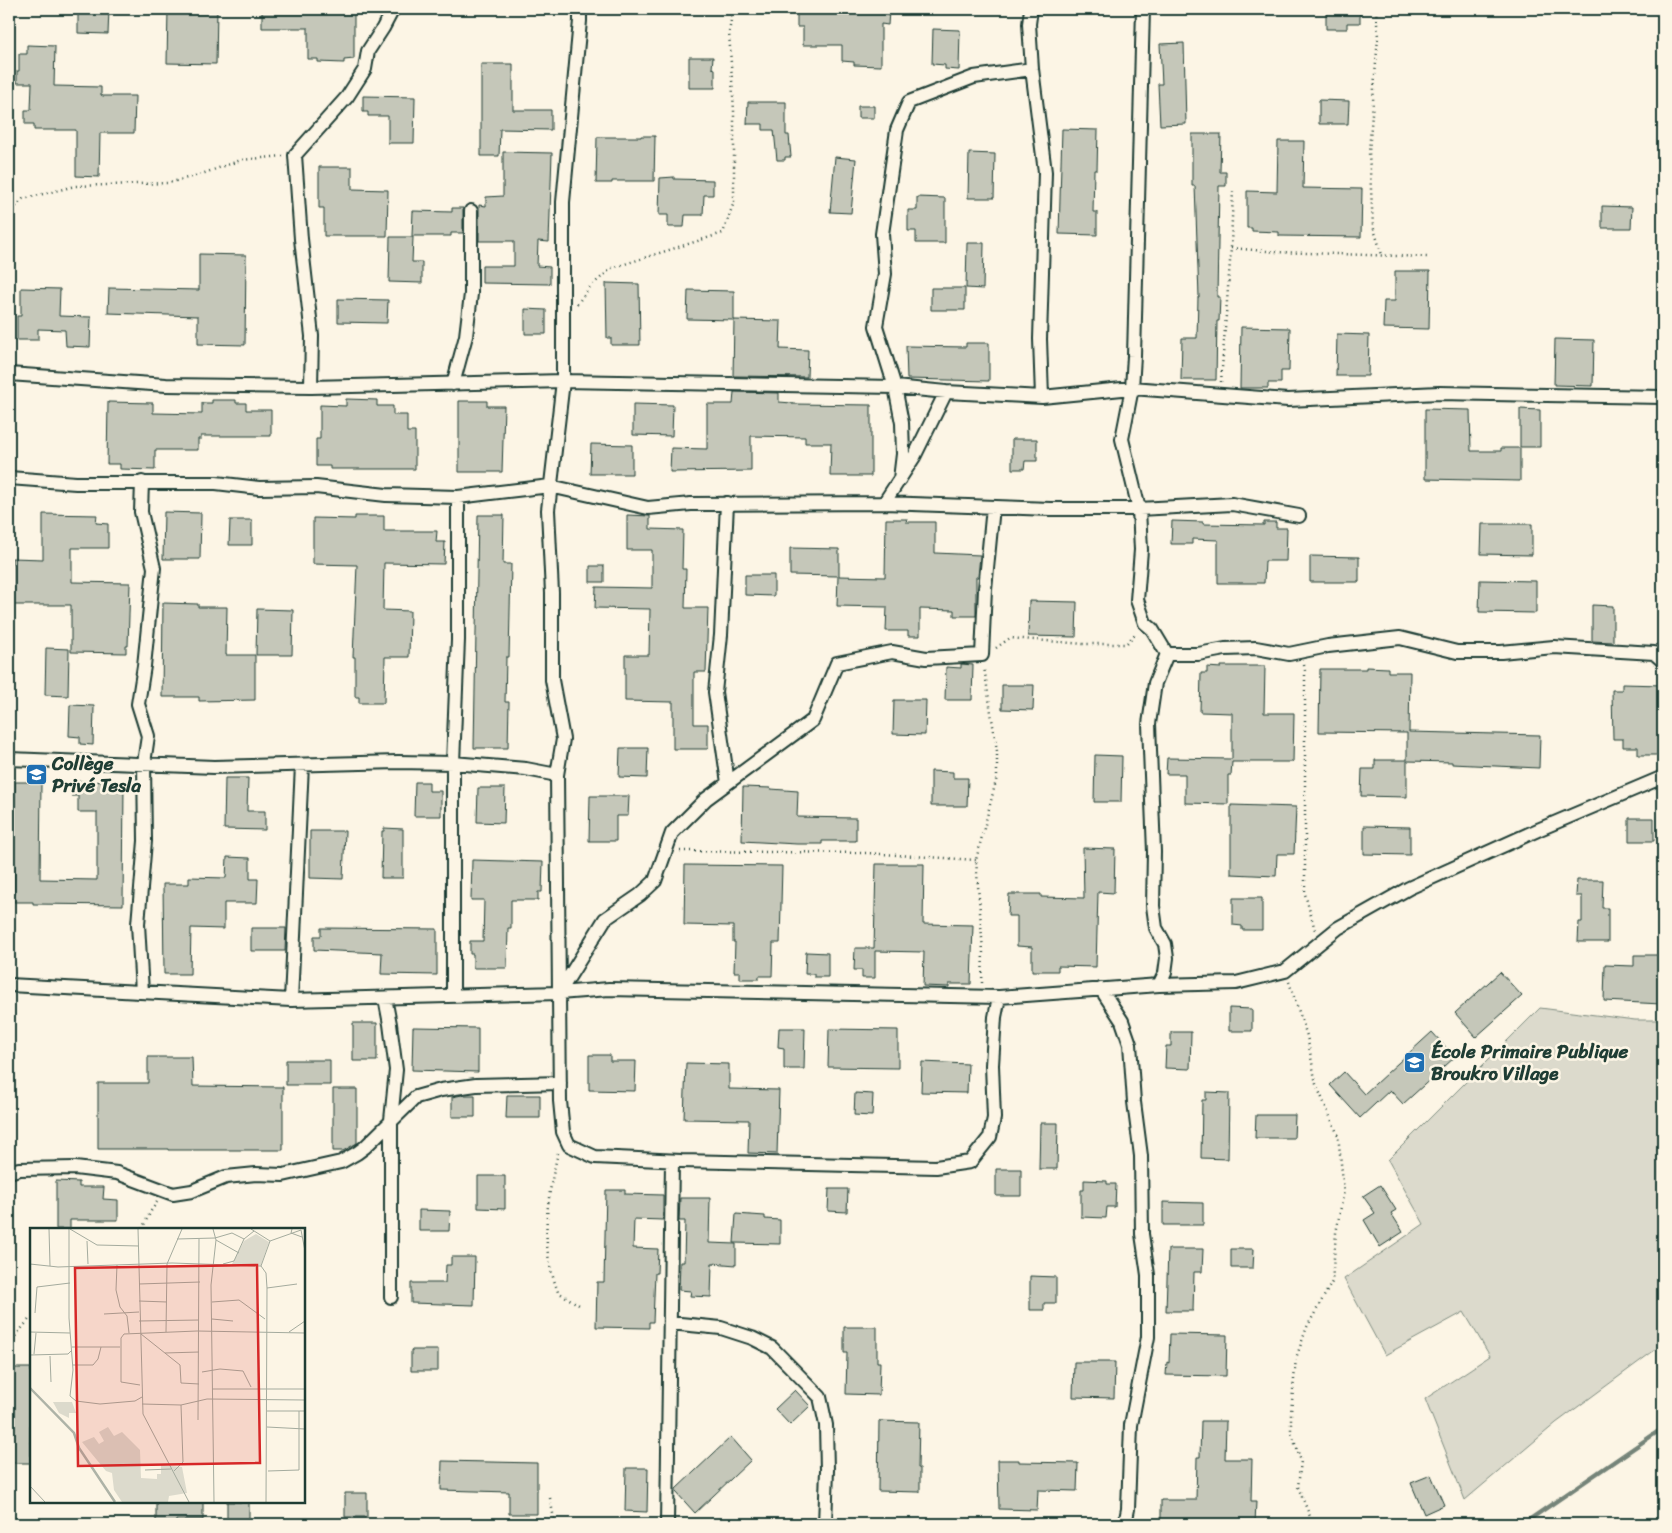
<svg xmlns="http://www.w3.org/2000/svg" width="1672" height="1533" font-family="Sriracha,sans-serif">
<style>
.green{fill:#dcdacc;stroke:#7e8c80}
.lines{fill:none;stroke-linecap:round;stroke-linejoin:round}
.stream{stroke:#758479;stroke-width:4.5}
.building{fill:#c5c7b9;stroke:#1f3d34}
.minor-casing{stroke:#1f3d34;stroke-width:16}
.path{stroke:#1f3d34;stroke-width:2.5;stroke-dasharray:1 4;stroke-linecap:butt}
.minor{stroke:#fcf5e5;stroke-width:12}
.labels{text-anchor:middle;stroke-width:5;stroke-linejoin:round;paint-order:stroke}
.poi-label{font-size:19px;font-weight:bold;fill:#1f3d34;stroke:#fcf5e5;text-anchor:start}
.inset-river{fill:none;stroke:#aeb3a7;stroke-width:2.5}
.inset-road{fill:none;stroke:#a4ab9e;stroke-width:1}
.view{fill:#d62828;fill-opacity:0.15;stroke:#d62828;stroke-width:2.5}
.inset-edge{fill:none;stroke:#1f3d34;stroke-width:2.5}
</style>
<rect width="100%" height="100%" fill="#fcf5e5"/>
<filter id="ink" filterUnits="userSpaceOnUse"><feTurbulence type="fractalNoise" baseFrequency=".02" numOctaves="2"/><feDisplacementMap in="SourceGraphic" scale="10" xChannelSelector="R" yChannelSelector="G"/><feConvolveMatrix kernelMatrix="1 2 1 2 8 2 1 2 1" color-interpolation-filters="sRGB"/></filter>
<g filter="url(#ink)">
<path class="green" d="M1540,1008L1635,1020H1663V1344L1556,1423L1465,1500L1425,1399L1490,1356L1464,1312L1385,1355L1344,1279L1424,1224L1388,1160Z"/>
<g class="lines">
<path class="stream" d="M1523,1524L1663,1428"/>
</g>
<path class="building" d="M78,9H109L108,34L78,33Z
M168,9H217L216,64L167,63Z
M262,9H354V59L344,60V63L318,62V59H308V28H262Z
M1326,9H1360V23H1347V29H1326Z
M826,10L889,11L888,25L881,24V66L854,65V62L842,61V45H803V27H797V11H826Z
M933,29L960,30L959,70L945,69V65L932,64Z
M1184,43L1186,124L1160,125L1158,84H1162L1160,44Z
M27,45L55,46L54,86L101,87V95L103,96H135L134,133H100L99,177L76,176V130H34V124H25V110H31L32,83H17V71H19V54H27Z
M689,57H713L712,68L715,69V88H689Z
M481,64H513V110H551V130L500,129L499,156H481Z
M363,96L415,97L414,143H388V116H368V112H363Z
M1319,100L1349,101L1348,124H1319Z
M748,102H786V135H789L791,157H785V160H777L774,130H763V124H747Z
M858,106H874V118H858Z
M1062,129L1098,130L1097,170H1094L1093,212H1097V235L1059,234Z
M1192,134H1221L1220,172H1226V186H1219L1217,297H1220L1219,321H1217L1216,380H1181L1182,338H1197L1198,297H1199L1195,186H1192Z
M641,136H655L654,181H612V183H596L597,137H641Z
M1278,141H1304L1303,188L1362,189L1361,237L1279,236V232L1252,231V228H1247V191L1277,192Z
M503,152L552,153L549,242L538,241L537,266L550,267V284L482,283V266H514V241H479V205L486,206V197L503,196Z
M969,153L995,154L994,198H968Z
M835,157L856,159L851,213L830,212Z
M319,167H352V189L388,190L387,236H324V208H319Z
M674,177V179L713,180V195H704L703,215H685L684,227H668V215H659L660,178Z
M917,197L945,198V243H916V231H908V210H917Z
M1602,206L1632,207L1631,228H1602Z
M452,208H463V233H451V236H412L413,211L452,212Z
M390,237H413L412,262H422V283L389,282Z
M967,243H984L983,289L966,288Z
M199,254L246,255L245,345L198,344V316L108,313L109,288L199,290Z
M1395,271H1430L1429,329L1383,328L1384,301H1395Z
M606,283L639,284L640,345H611V338H607Z
M21,288L60,289L59,316L91,317L90,347L66,346L65,330L38,329V340H17V316H21Z
M931,288H965V310H931Z
M688,290L734,291V320L687,319Z
M338,299L388,300L387,323L338,322Z
M525,309L546,310V334H525Z
M734,320L781,321L780,349L808,350L807,377L733,376Z
M1241,327L1290,328L1289,371H1281V383H1268V388H1240Z
M1337,334L1369,335L1368,376H1336Z
M1555,339L1594,340L1593,386L1554,385Z
M966,343H989V381L907,379L906,346L966,347Z
M734,392L779,393V402L792,403V404L871,405V476H830L831,443H805V437L751,436V471L670,472L671,448L707,449V404H733Z
M346,399L377,400V406H393V415H407V432H415V469H330V466H316V439H320V405L346,406Z
M212,400H236V403H246V410H271V436H201V439H198V450H155V470L120,469V464H107L108,402L153,403V413L202,414V403H212Z
M459,401H487V406H504L502,472H459Z
M633,404L673,405L672,436L633,435Z
M1425,409L1470,410L1471,451H1501V448H1520V481L1425,479Z
M1520,409L1540,410V447H1520Z
M1012,439H1037V461H1025L1024,469H1012Z
M591,444L632,445V474H590Z
M164,512L201,513L200,559H163Z
M43,514L97,515L96,523L108,524V548H72V582L130,583L128,646H126V653L71,652V605H9V580H11L12,558L43,559Z
M478,515H504L503,564H511L509,657H506L505,702H509L508,748H474Z
M627,515L650,516V529L683,530L682,569H686L685,608H708L706,672H694V724H708V749H673V702L625,701V655H649L650,609L595,608L596,587L652,588V550H627Z
M355,516H384V531H437L436,542H445L444,564L384,563L383,610L410,611L409,657H385L384,703H359V697H355V657H353L357,565L313,564V518L355,519Z
M886,519H907L906,522H935V553L980,555L978,577H976V616H954V610L920,609V636H908V631H886L887,607L837,606L838,576L790,575V548L839,549V576L885,577Z
M230,520H252V545H229Z
M1172,521L1203,522V524L1264,525V522H1276V528H1287L1286,561H1265L1264,583H1218V540L1192,539V544H1171Z
M1482,524H1532V555L1481,554Z
M1310,556L1359,557V582H1310Z
M590,566H604V582H590Z
M745,575H774V596L745,595Z
M1480,580L1536,581V613L1479,612Z
M1029,601L1077,602L1076,637L1028,636Z
M163,603L198,604V607H227L226,655H255V700L199,701V697H162Z
M1592,605L1613,606V642L1592,641Z
M257,609L293,610L292,655H256Z
M46,648L69,649L68,696L45,695Z
M961,664L973,665L972,700H945L946,667L961,668Z
M1221,666H1265L1264,713H1294L1293,762H1232L1231,775H1228V804L1185,803V774H1166L1167,758L1232,759V713L1200,712L1201,673H1207V667L1221,668Z
M1366,667L1388,668V672H1410L1409,732L1540,735L1539,768L1452,764V762L1407,761V797L1361,796L1362,769H1375V760H1407V733L1319,732L1320,669H1366Z
M1622,684L1663,685V755H1638V747H1623V739H1613L1612,690H1622Z
M1002,685H1034L1033,710L1002,709Z
M894,700H926L925,735L893,734Z
M70,705L94,706L93,745L80,744V737L69,736Z
M620,748H648L647,778L619,777Z
M1095,755L1122,756L1121,802H1094Z
M931,771L953,772V778H968L967,806H931Z
M225,778H248L247,811H265V830L224,829Z
M72,781L124,782L123,905L33,904V902H14L15,782H41L40,879L97,880V812H78V796H72Z
M415,782H429V791H441V816H414Z
M743,787L771,788V789L798,791L797,817L856,818V841H822V844H797L742,841Z
M478,788H505L504,823L477,822Z
M590,796H629L628,816H616V841H589Z
M1231,805L1296,807L1294,854H1277L1276,876L1231,874Z
M1629,818H1654V841H1629Z
M1364,826L1410,827V855L1364,854Z
M384,828L403,829V878H381L382,831H384Z
M310,831H345L343,879L310,878Z
M1083,848L1115,849L1114,893L1098,892L1096,967L1058,966V971H1032V947L1017,946V916H1008L1009,894H1041V897L1084,898Z
M227,857L250,858V879H258L257,903H224V929L191,928L190,974H164L163,884H189V877L226,878Z
M472,860L543,862L542,892H538V900H511V928H508L507,968H473V954H470V941H483L484,900H471Z
M876,864H924L923,924L973,925L971,984H949V987L923,986L924,952L875,951V978H862V970H854L855,948H874Z
M685,865L782,866L780,943H773L772,976H759V979H740V972H734L735,942H733V926L684,925Z
M1577,880H1603L1602,908H1608V942H1578L1579,922H1582V896H1576Z
M1233,898H1262V930H1242V926L1233,925Z
M251,928H286L285,951H251Z
M321,928L437,929V975L381,974L382,953L314,950V936H321Z
M806,952L828,953V977H814V974H805Z
M1634,955H1662L1661,1004L1604,1001L1605,965L1634,966Z
M1500,972L1522,996L1476,1037L1455,1013Z
M1229,1008L1252,1009V1031H1229Z
M353,1023H377V1061H353Z
M413,1027L478,1028V1072L412,1070Z
M779,1028H805L804,1069H784V1048L778,1047Z
M829,1029L898,1030V1068L828,1067Z
M1171,1032H1191L1190,1069L1165,1068L1166,1046H1171Z
M1432,1032L1455,1057L1403,1104L1390,1090L1360,1118L1330,1085L1344,1072L1364,1094Z
M589,1055H610V1061H636L635,1091L589,1090Z
M148,1057H192L193,1086L283,1087V1150H168V1149H98V1083H148Z
M286,1060H330V1085H286Z
M922,1062L968,1064L967,1093L921,1092Z
M686,1063L729,1064V1089L779,1090L777,1154L748,1153L749,1120L684,1119Z
M333,1089H357V1143L343,1151H333Z
M1206,1092L1229,1093L1228,1159L1201,1158L1202,1100H1206Z
M855,1093L873,1094L872,1116L854,1115Z
M462,1095H475V1117H452V1097Z
M507,1095H540V1118H506Z
M1256,1115H1295L1294,1138H1255Z
M1040,1123H1058L1057,1169H1039Z
M996,1169H1021V1196H996Z
M478,1176H505V1209L478,1208Z
M1084,1180L1107,1181V1184H1116L1115,1207H1107L1106,1218L1081,1217V1190H1084Z
M56,1181L79,1182V1187H104L103,1199L118,1200V1220H70V1229H56Z
M1380,1185L1396,1210L1391,1213L1403,1232L1380,1247L1364,1220L1375,1213L1363,1196Z
M829,1189H848L847,1212L828,1211Z
M606,1190H625V1194L663,1195V1220L634,1219L633,1248L658,1249L657,1273H655L653,1322H649V1328L596,1327L597,1282H604Z
M680,1198H710L709,1243L736,1244V1265L712,1263L711,1297L690,1296L691,1291L679,1290L680,1262H684L685,1221H679Z
M1163,1202L1203,1203V1225H1163Z
M419,1210L450,1211L449,1231H419Z
M736,1214L765,1216V1219L780,1220V1244L734,1243Z
M1168,1249H1203L1202,1272H1194L1193,1311H1166Z
M1231,1249H1254L1253,1268H1231Z
M451,1257H475L474,1305L411,1303V1283H445L446,1265H451Z
M1030,1276L1056,1277V1303H1044V1310H1030Z
M844,1327H877V1362H880L879,1395L846,1394L847,1353H844Z
M1170,1334L1227,1335L1226,1376L1166,1375L1167,1362L1169,1363Z
M411,1350H438V1371H411Z
M1074,1362H1115L1114,1398L1073,1397Z
M9,1368H31L30,1442H31V1463H9Z
M795,1390L810,1406L790,1425L775,1409Z
M879,1421L919,1422L918,1468H920V1492L878,1491Z
M1201,1421H1226L1225,1459H1252L1251,1501H1256L1255,1524H1161V1500H1196L1197,1457H1200Z
M731,1437L751,1460L695,1513L676,1492V1489Z
M998,1460H1019V1462L1078,1463L1077,1491L1038,1490L1037,1510L999,1509Z
M442,1461L537,1463V1514H509V1492L441,1490Z
M626,1468H648L647,1512L625,1511Z
M1431,1475L1444,1505L1424,1514L1411,1483Z
M345,1493H367V1517H345Z
M156,1502H203V1520H176V1524H156Z
M227,1502H249V1524H227Z"/>
<g class="lines">
<defs>
<path id="minor" d="M580,9V21L563,202V381L548,510L552,593V680L563,739L557,775L560,1101L563,1132L569,1145L595,1157L681,1161L936,1167L970,1162L990,1137L994,1118L992,1065L995,1017L999,997
M1031,9L1029,24L1032,69L1045,172L1040,339L1042,397
M1143,9L1134,356L1132,388L1122,439L1139,509L1141,550L1137,600L1145,623L1152,629L1167,654L1155,683L1149,724L1154,852L1153,906L1156,928L1165,944L1167,958L1165,973L1159,985
M9,374L166,385L311,387L563,381L895,387L946,392L1042,397L1132,388L1288,400L1439,393L1663,397
M453,384L466,336L471,294V211
M311,387L312,336L301,239L295,155L347,97L365,69L368,51L383,28L393,9
M9,478L76,483H216L259,488L316,487L386,495L458,497L550,486L648,508L691,504L884,503L1050,509H1139L1232,504L1299,516
M900,479L903,454L902,423L895,387L876,326L885,274L882,234L897,130L909,102L974,77L1032,69
M142,482L141,512L154,568L144,666L138,704L148,736L144,763L145,841L138,924L142,992
M727,503L721,635L715,692L728,783
M884,503L914,457L946,392
M1167,654H1198L1225,649L1256,648L1289,654L1328,646L1400,638L1457,652H1501L1554,647L1654,653L1663,661
M9,759L214,767L398,762L453,763L526,769L557,775
M9,985L291,1000L559,993L609,989L999,997L1159,985L1236,983L1285,971L1338,928L1409,888L1540,829L1663,777
M1101,989L1122,1021L1130,1044L1134,1102L1141,1156L1142,1234L1148,1275V1337L1131,1425L1128,1509L1125,1524
M559,993L605,919L640,895L655,881L672,833L706,799L813,720L837,663L892,652L926,658L982,655L985,589L993,507
M453,996V763L458,640V497
M385,998L390,1024L396,1070L391,1120V1297
M291,1000L302,765
M9,1172L19,1169L75,1168L117,1173L173,1194L192,1191L226,1177L256,1174L283,1175L341,1162L357,1153L365,1147L416,1097L441,1090L476,1085L560,1083
M670,1323L721,1328L752,1338L772,1348L820,1397L826,1425L827,1470L825,1524
M667,1524L672,1161"/>
</defs>
<use href="#minor" class="minor-casing"/>
<path class="path" d="M1376,9L1378,37L1369,152L1373,226L1382,255
M9,214L23,199L75,186L168,183L199,175L241,160L283,156
M1231,248L1277,252L1428,257
M577,304L590,287L612,268L723,233L734,202V111L729,32L733,9
M1221,382L1231,248L1233,189
M996,648L1010,638L1084,644H1126L1135,634
M1304,665L1305,671V894L1315,930
M680,851L866,853L976,860
M1289,982L1307,1036L1316,1084L1338,1135L1344,1191L1336,1233L1332,1282L1307,1327L1296,1358L1291,1412V1432L1301,1461L1298,1487L1313,1524
M982,983L983,951L976,860L997,777V751L984,667
M558,1153C549,1190 542,1228 550,1266C552,1275 555,1283 558,1292L579,1305
M142,1229L151,1211L157,1202
M9,1344L31,1317
M550,1498L555,1524"/>
<use href="#minor" class="minor"/>
</g>
</g>
<defs>
<symbol id="school-square" viewBox="-11 -11 22 22"><rect x="-9" y="-9" width="18" height="18" rx="4" fill="#1f6fb2" stroke="#fcf5e5"/><path d="M0-5L7-2L0 1L-7-2ZM-4 1L0 2.5L4 1V4Q0 6-4 4Z" fill="#fff"/></symbol>
</defs>
<g fill-rule="evenodd">
<use href="#school-square" x="24" y="762" width="25" height="25"/>
<use href="#school-square" x="1402" y="1050" width="25" height="25"/>
</g>
<g class="labels">
<g class="poi-label">
<text x="52" y="770">Collège<tspan x="52" dy="22">Privé Tesla</tspan></text>
<text x="1431" y="1058">École Primaire Publique<tspan x="1431" dy="22">Broukro Village</tspan></text>
</g>
</g>
<g transform="translate(30 1228)">
<rect width="275" height="275" fill="#fcf5e5"/>
<path d="M226,6L239,14L231,37L202,36L214,13ZM23,174H42L46,185H39V190L29,185ZM78,199L84,208L92,204L110,222L111,250L127,251V246H131V237L152,239L157,265L139,268L138,274H92L84,262L82,245L76,243L52,214L64,209L69,216L74,213L69,204Z" fill="#dcdacc"/>
<path class="inset-river" d="M0,160L44,205L49,220L85,274"/>
<path class="inset-road" d="M19,1L20,38M39,1V90L43,142L40,168L46,173L70,176L105,173L112,169M40,1L67,17L109,18M108,1L113,186L159,274M183,1L186,12L181,57L184,274M221,1L240,13L271,2M262,1L261,5L272,9M271,2L275,23M147,11L185,10L202,5L214,11M186,12L209,25M57,13L58,36M0,36L28,39L142,35L231,38M193,36L204,33L214,11L224,3M87,37L86,62L90,79L97,88L99,105M231,38L236,45L237,60L236,274M231,38L240,13M109,56L170,54M237,60L267,56M109,73L137,74M182,74L209,72L235,91M5,85L7,59L40,55M74,86L109,84M182,91L203,93M109,93L169,92M0,104L40,105M136,104L137,36L152,1M259,104L275,93M111,106L150,137L151,155L169,156M42,119H90M135,125L169,124M4,126L6,105M0,127L38,126L41,123M20,128L21,154M43,137H63L68,131L71,119M172,144L190,141L213,143L221,159M110,157L91,154V110L94,106L167,103L275,105M182,161H275M112,176L151,177L177,171L275,172M237,183H275M168,192L169,11M237,199L275,201M115,242L141,241M144,243L153,234L151,177M238,243L269,242V183M0,258L15,274"/>
<path class="view" d="M227,37L230,235L48,238L45,40Z"/>
<rect width="275" height="275" class="inset-edge"/>
</g>
<rect width="1672" height="1533" fill="none" stroke="#fcf5e5" stroke-width="30"/>
<rect x="15" y="15" width="1642" height="1503" fill="none" stroke="#1f3d34" stroke-width="2" filter="url(#ink)"/>
</svg>
